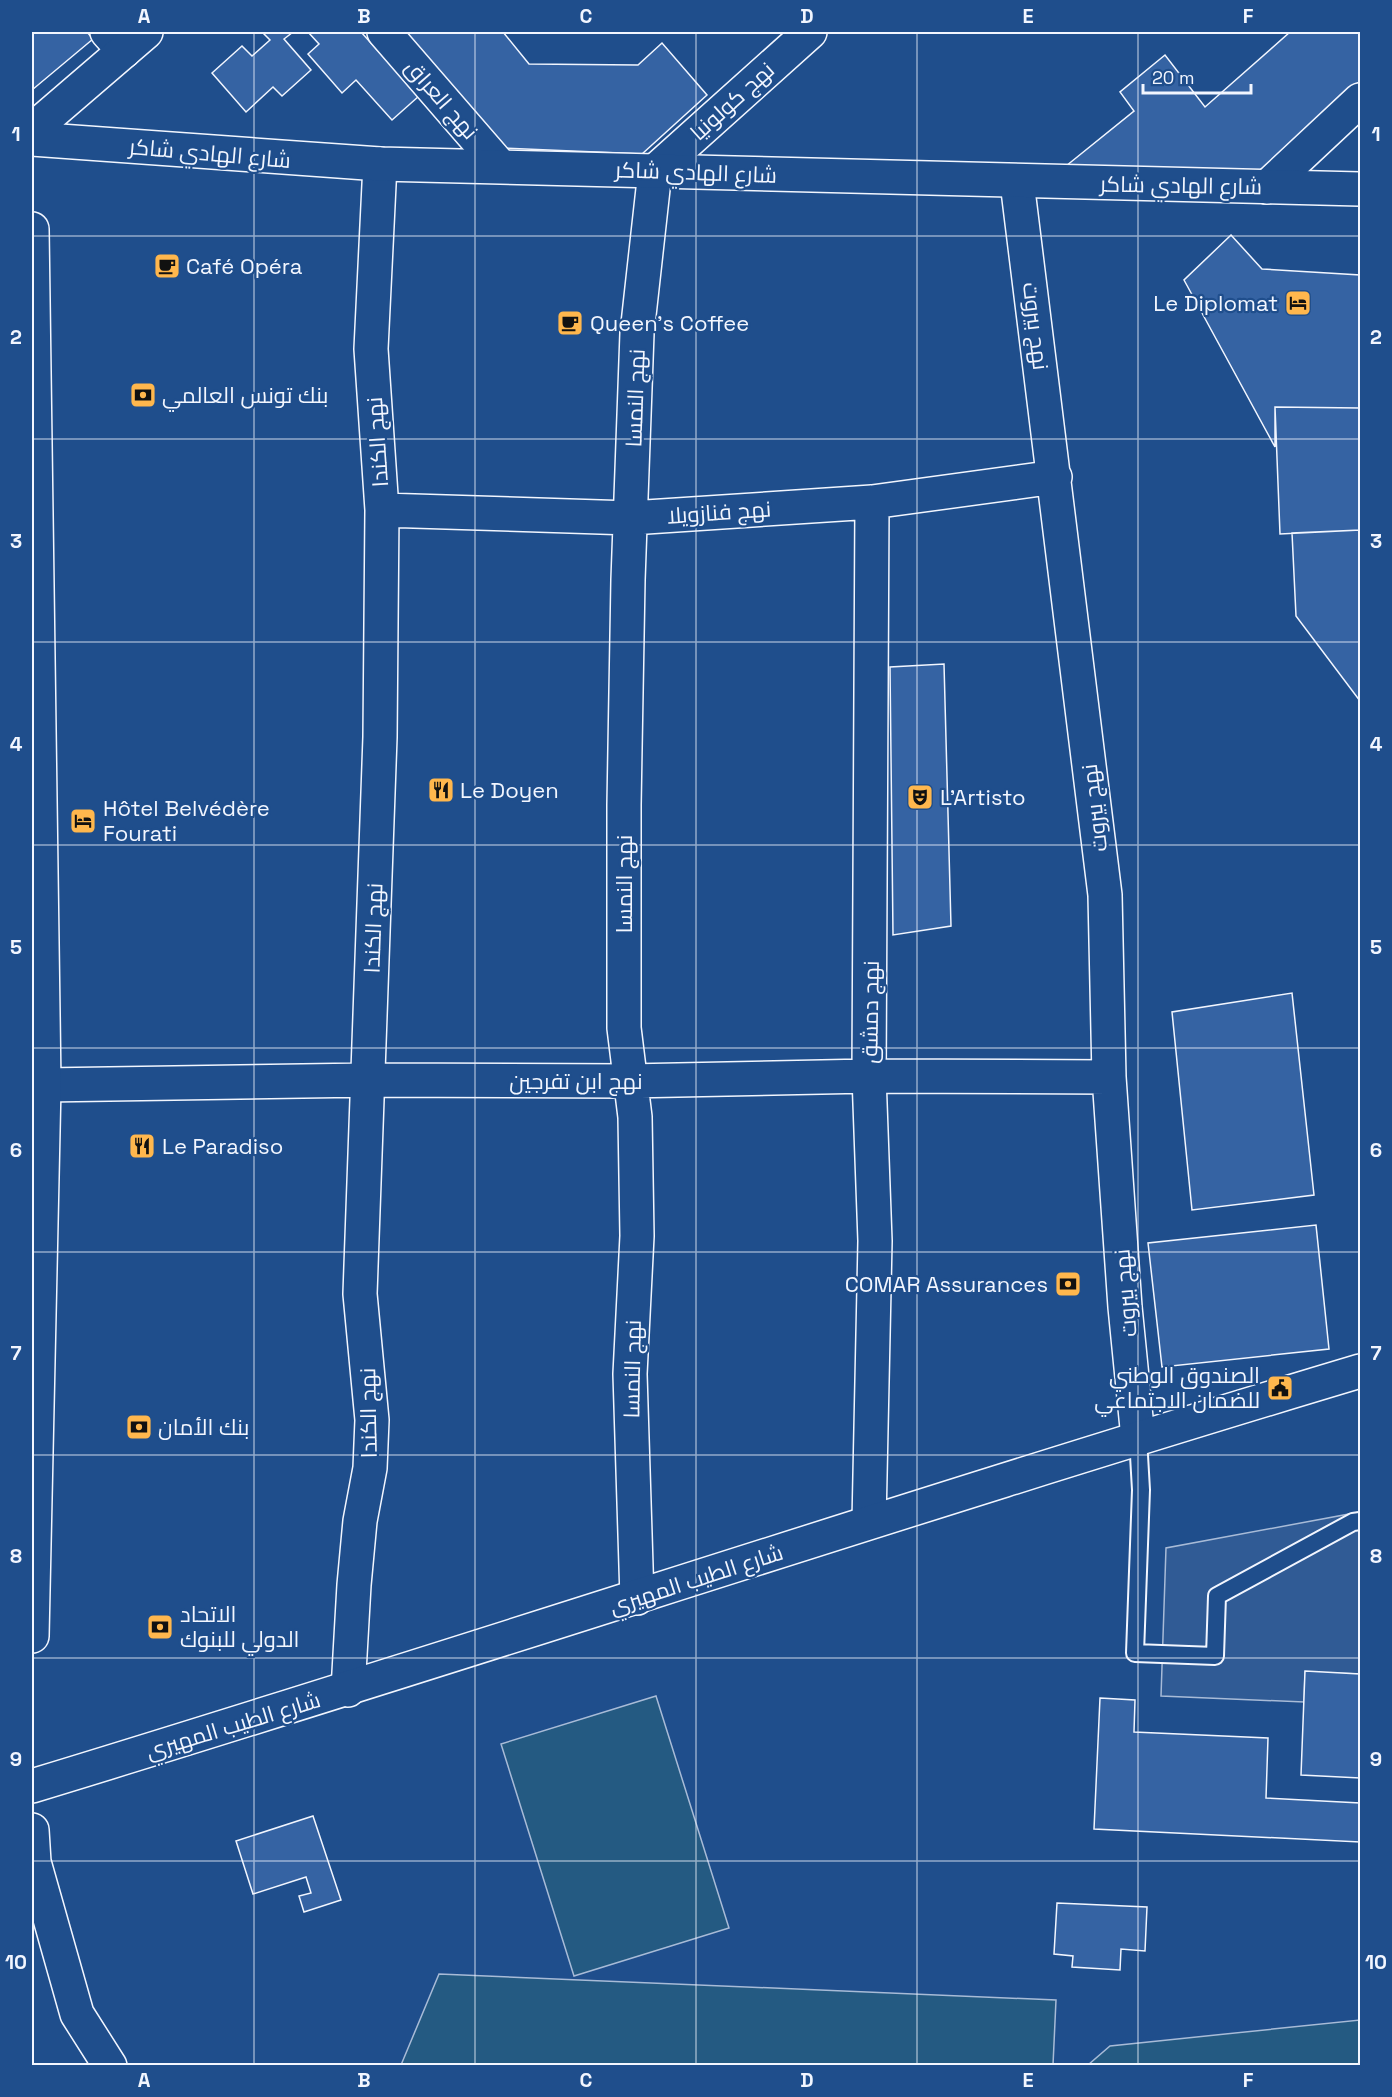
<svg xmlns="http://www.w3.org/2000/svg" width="1392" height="2097" font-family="'Space Grotesk',Cairo,sans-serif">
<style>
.green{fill:#245a82;stroke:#a8bbd7;stroke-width:1.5}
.parking{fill:#305b95;stroke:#a8bbd7;stroke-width:1.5}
.building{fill:#3563a3;stroke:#f2f6ff;stroke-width:1.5}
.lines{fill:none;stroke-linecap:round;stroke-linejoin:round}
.lane-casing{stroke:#f2f6ff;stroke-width:20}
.street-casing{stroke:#f2f6ff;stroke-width:36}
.secondary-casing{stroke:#f2f6ff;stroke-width:36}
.lane{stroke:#1f4e8c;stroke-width:16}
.street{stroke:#1f4e8c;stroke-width:33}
.secondary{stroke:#1f4e8c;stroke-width:33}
.grid{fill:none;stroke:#f2f6ff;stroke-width:1.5;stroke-opacity:0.55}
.labels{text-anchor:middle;stroke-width:4.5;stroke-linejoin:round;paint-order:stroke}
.street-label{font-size:22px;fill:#f2f6ff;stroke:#1f4e8c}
.poi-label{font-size:22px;fill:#f2f6ff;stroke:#1f4e8c;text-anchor:start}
.neatline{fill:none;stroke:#f2f6ff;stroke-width:2}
.grid-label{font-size:20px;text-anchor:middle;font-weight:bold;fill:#f2f6ff}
</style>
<rect width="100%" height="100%" fill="#1f4e8c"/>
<path class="green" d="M656,1696L729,1928L574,1976L501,1744Z
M439,1974L1056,2000L1053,2065H401Z
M1360,2020V2065H1088L1110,2046Z"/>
<path class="parking" d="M1360,1512V1674L1305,1672L1304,1702L1161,1696L1166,1548Z"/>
<path class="building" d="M32,32H87L93,39L32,90Z
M262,32H293L284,39L311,70L282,96L273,87L246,112L212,73L242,46L252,56L270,40Z
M308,32H361L419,96L392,120L356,80L342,93L308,54L319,44Z
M406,32H503L529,64L638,65L662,43L707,95L642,154L504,148Z
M1290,32H1358L1360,34V81L1260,173L1066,166L1134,111L1120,92L1165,55L1205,107Z
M1231,235L1262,269L1360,275V408L1275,407V447L1184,280Z
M1275,407L1360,408V530L1280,534Z
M1360,530V701L1296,616L1292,533Z
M944,664L951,926L893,935L890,667Z
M1292,993L1314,1195L1192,1210L1172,1012Z
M1316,1225L1329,1349L1162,1367L1148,1243Z
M1305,1671L1360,1674V1778L1301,1775Z
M1100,1698L1135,1700L1134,1732L1268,1738L1266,1798L1360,1803V1842L1094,1829Z
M313,1816L341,1900L304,1912L299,1896L311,1893L306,1877L253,1894L236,1841Z
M1057,1903L1147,1907L1145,1951L1121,1949L1120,1970L1072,1967L1073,1956L1054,1954Z"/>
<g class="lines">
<defs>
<path id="lane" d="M1138,1438L1141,1490L1135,1653L1215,1656L1217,1596L1353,1522L1360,1521"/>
<path id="street" d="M107,32L124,51
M384,32L500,166
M1017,182L1105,895L1109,1077L1125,1307L1138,1438
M1267,187L1360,100
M382,510L631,518L872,502L1055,477
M44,1085L367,1080L629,1081L869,1076L1109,1077
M869,1522L875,1241L869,1076L872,502
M637,1598L630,1374L637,1236L635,1117L624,1028V805L628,580L637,333L655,171L810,32
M348,1690L354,1585L360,1521L370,1468L372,1420L360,1294L380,737L382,510L371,349L380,164"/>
<path id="secondary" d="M32,130L146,32
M32,139L380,164L1360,189
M32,229L44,1085L32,1636
M32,1786C476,1651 916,1504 1360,1371
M32,1830L34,1862L77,2014L110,2066"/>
</defs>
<use href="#lane" class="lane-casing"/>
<use href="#street" class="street-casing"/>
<use href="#secondary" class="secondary-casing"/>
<use href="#lane" class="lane"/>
<use href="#street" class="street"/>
<use href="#secondary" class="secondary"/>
</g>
<path class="grid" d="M254,32V2066M475,32V2066M696,32V2066M917,32V2066M1138,32V2066M32,236H1360M32,439H1360M32,642H1360M32,845H1360M32,1048H1360M32,1252H1360M32,1455H1360M32,1658H1360M32,1861H1360"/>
<defs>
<symbol id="cafe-square" viewBox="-11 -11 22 22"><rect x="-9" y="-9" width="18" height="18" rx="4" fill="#ffb74d" stroke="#1f4e8c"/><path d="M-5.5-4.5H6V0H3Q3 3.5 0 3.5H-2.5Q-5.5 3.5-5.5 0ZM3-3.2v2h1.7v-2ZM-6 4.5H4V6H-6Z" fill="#111"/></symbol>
<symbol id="hotel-square" viewBox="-11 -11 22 22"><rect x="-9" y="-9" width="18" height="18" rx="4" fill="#ffb74d" stroke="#1f4e8c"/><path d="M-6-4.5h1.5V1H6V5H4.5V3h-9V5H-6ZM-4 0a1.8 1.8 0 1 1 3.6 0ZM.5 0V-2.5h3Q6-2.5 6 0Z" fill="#111"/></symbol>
<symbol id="bank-square" viewBox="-11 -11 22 22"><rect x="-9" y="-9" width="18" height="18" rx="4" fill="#ffb74d" stroke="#1f4e8c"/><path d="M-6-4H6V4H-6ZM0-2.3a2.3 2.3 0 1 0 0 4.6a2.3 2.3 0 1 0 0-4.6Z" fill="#111"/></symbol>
<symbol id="restaurant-square" viewBox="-11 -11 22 22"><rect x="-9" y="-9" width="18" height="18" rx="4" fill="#ffb74d" stroke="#1f4e8c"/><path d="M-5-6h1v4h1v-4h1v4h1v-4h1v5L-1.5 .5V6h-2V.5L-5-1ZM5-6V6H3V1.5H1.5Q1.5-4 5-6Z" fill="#111"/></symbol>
<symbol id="theatre-square" viewBox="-11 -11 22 22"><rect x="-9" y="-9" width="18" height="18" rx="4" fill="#ffb74d" stroke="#1f4e8c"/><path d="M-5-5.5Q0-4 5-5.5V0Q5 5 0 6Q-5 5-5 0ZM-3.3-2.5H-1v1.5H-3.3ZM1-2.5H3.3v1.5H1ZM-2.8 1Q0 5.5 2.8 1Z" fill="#111"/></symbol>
<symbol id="civic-square" viewBox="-11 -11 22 22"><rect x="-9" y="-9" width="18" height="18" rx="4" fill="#ffb74d" stroke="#1f4e8c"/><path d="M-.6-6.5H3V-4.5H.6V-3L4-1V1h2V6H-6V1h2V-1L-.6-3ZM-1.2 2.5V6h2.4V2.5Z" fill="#111"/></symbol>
</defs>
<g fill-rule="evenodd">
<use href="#cafe-square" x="152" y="251" width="30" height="30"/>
<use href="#hotel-square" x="1283" y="288" width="30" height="30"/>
<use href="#cafe-square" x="555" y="308" width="30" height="30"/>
<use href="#bank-square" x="128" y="380" width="30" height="30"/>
<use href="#restaurant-square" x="426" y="775" width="30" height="30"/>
<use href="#theatre-square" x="905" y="782" width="30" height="30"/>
<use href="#hotel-square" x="68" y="806" width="30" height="30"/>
<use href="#restaurant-square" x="127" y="1131" width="30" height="30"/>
<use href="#bank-square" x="1053" y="1269" width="30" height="30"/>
<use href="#civic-square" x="1265" y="1373" width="30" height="30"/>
<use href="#bank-square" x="124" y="1412" width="30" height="30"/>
<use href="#bank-square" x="145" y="1612" width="30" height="30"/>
</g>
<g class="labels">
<g class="street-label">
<text transform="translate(442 99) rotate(49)" y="8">نهج العراق</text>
<text transform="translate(732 101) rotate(-42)" y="8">نهج كولونيا</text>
<text transform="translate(210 153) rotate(5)" y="8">شارع الهادي شاكر</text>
<text transform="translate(696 172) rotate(2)" y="8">شارع الهادي شاكر</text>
<text transform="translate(1181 185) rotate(1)" y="8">شارع الهادي شاكر</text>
<text transform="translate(1036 326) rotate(83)" y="8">نهج بيروت</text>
<text transform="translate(635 398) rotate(-88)" y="8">نهج النمسا</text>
<text transform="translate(377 442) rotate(-94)" y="8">نهج الكندا</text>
<text transform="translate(719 512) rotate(-4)" y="8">نهج فنازويلا</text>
<text transform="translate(1094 808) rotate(-97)" y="8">نهج بيروت</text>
<text transform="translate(624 884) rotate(-90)" y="8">نهج النمسا</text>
<text transform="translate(373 928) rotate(-88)" y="8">نهج الكندا</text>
<text transform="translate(870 1012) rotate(-89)" y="8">نهج دمشق</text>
<text x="576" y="1089">نهج ابن تفرجين</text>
<text transform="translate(1125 1293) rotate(-95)" y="8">نهج بيروت</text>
<text transform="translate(632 1369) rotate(-89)" y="8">نهج النمسا</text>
<text transform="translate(368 1413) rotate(-91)" y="8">نهج الكندا</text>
<text transform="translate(696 1579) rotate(-18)" y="8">شارع الطيب المهيري</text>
<text transform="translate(233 1725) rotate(-17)" y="8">شارع الطيب المهيري</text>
</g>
<g class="poi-label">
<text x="186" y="274">Café Opéra</text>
<text x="1278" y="311" text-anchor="end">Le Diplomat</text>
<text x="590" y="331">Queen's Coffee</text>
<text x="162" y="403">بنك تونس العالمي</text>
<text x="460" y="798">Le Doyen</text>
<text x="940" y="805">L'Artisto</text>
<text x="103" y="816">Hôtel Belvédère<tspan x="103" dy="25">Fourati</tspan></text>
<text x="162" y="1154">Le Paradiso</text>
<text x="1048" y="1292" text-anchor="end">COMAR Assurances</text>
<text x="1260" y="1383" text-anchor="end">الصندوق الوطني<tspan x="1260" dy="25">للضمان الاجتماعي</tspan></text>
<text x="158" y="1435">بنك الأمان</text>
<text x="180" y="1622">الاتحاد<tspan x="180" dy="25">الدولي للبنوك</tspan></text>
</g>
</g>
<rect width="1392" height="2097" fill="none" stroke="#1f4e8c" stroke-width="66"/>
<path d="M1143 84v9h108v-9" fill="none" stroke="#f2f6ff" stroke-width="3"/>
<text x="1152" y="84" font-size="18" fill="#f2f6ff" stroke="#1f4e8c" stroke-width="4.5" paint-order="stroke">20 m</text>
<rect x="33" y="33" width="1326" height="2031" class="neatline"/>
<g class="grid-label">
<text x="144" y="23">A</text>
<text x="364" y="23">B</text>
<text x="586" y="23">C</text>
<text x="807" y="23">D</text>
<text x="1028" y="23">E</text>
<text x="1248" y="23">F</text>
<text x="16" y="141">1</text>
<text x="1376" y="141">1</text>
<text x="16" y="344">2</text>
<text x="1376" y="344">2</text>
<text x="16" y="548">3</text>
<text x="1376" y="548">3</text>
<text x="16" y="751">4</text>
<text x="1376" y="751">4</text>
<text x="16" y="954">5</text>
<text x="1376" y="954">5</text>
<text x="16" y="1157">6</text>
<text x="1376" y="1157">6</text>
<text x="16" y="1360">7</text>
<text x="1376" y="1360">7</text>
<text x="16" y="1563">8</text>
<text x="1376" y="1563">8</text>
<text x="16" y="1766">9</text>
<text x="1376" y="1766">9</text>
<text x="16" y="1969">10</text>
<text x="1376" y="1969">10</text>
<text x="144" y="2087">A</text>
<text x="364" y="2087">B</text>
<text x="586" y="2087">C</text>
<text x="807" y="2087">D</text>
<text x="1028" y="2087">E</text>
<text x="1248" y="2087">F</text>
</g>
</svg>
